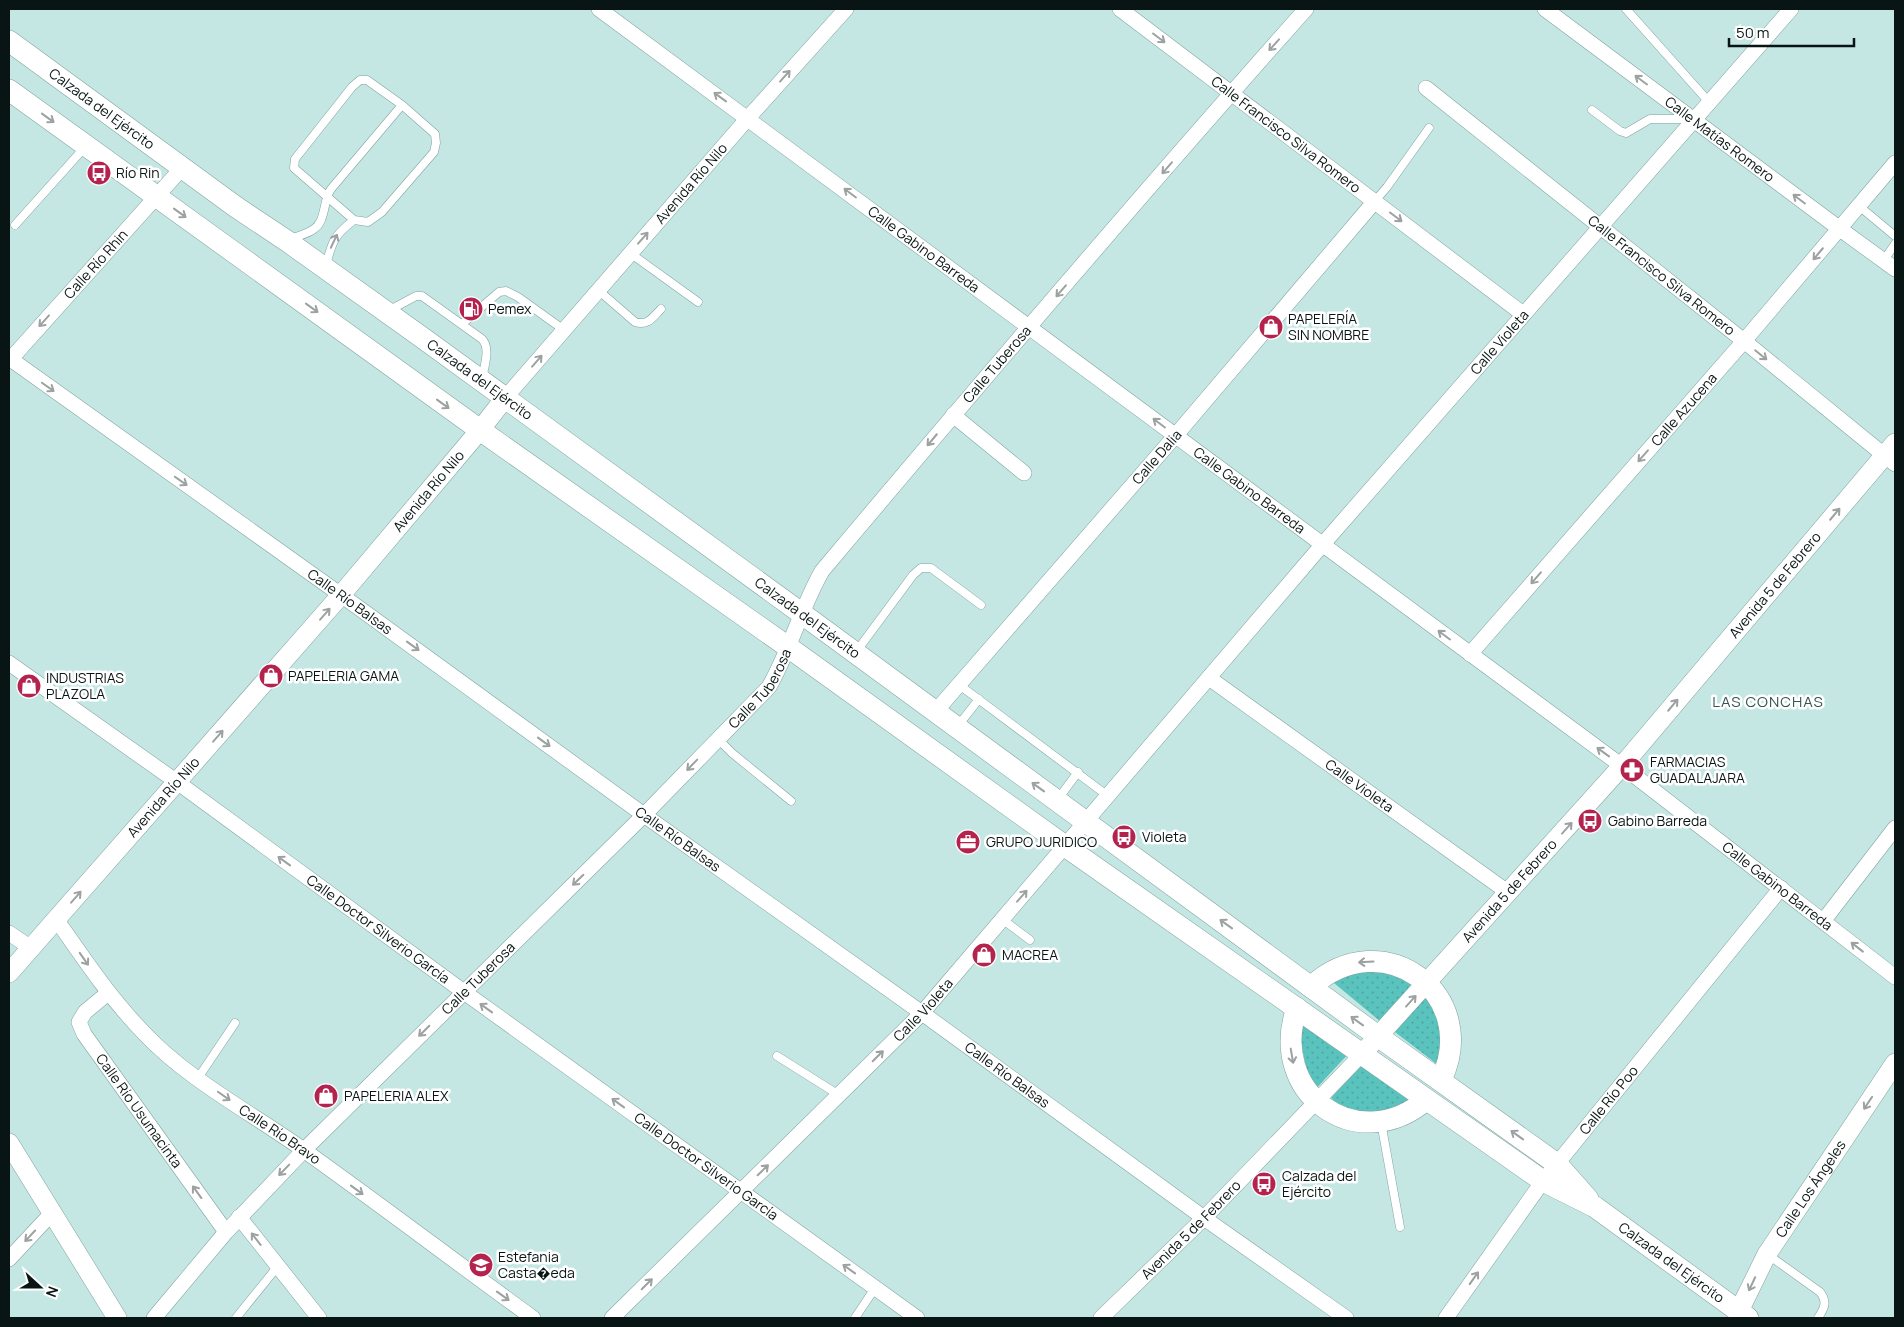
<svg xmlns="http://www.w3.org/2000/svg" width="1904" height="1327" font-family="Manrope,sans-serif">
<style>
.garden{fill:url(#garden-dots)}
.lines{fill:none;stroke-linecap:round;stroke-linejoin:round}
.service-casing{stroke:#82a3a1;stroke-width:9}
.minor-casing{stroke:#82a3a1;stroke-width:16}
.tertiary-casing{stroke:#82a3a1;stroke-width:20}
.secondary-casing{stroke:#82a3a1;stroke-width:22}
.service{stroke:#fff;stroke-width:8}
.minor{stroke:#fff;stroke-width:15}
.tertiary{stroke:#fff;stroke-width:19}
.secondary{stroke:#fff;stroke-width:21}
.oneway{stroke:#9ca1a1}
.labels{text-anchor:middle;stroke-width:5;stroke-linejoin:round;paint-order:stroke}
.street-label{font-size:14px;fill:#081514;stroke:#fff}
.poi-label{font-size:14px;fill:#081514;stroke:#fff;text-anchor:start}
.neighbourhood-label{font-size:15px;letter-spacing:1px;fill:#355452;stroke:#fff}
</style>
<defs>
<pattern id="garden-dots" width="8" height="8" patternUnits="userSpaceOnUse" patternTransform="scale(1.25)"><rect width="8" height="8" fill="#5ac3bd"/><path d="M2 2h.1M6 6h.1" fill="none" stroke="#4da7a2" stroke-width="1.8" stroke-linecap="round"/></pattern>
</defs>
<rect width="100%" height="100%" fill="#c4e7e4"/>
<path class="garden" d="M1368,963L1414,981L1381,1022L1328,978Z
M1425,989L1438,1004L1442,1068L1391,1029Z
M1297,1018L1350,1052L1312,1093L1310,1091Z
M1365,1060L1414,1094C1409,1098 1403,1107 1397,1109C1374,1117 1348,1114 1331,1098Z"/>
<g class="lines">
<defs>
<path id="service" d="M1626,9L1709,102
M1592,110L1620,131L1626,133L1650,119H1689
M1375,201L1387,187L1429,128
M1859,206L1895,236
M15,225L85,147
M291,239C298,236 307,234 314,229C326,221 323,200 331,189L402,105L435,134L436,143L434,152L382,212L368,222L354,220L294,168L295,159L352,87L360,80H367L402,105
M630,253L698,302
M1884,260L1895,244
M326,265C332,242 334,235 354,220
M598,290L635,322C648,326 652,318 661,309
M388,311L416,296H422L482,339C491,348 484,367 482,379
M462,324L499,292L506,291L518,297L564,330
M856,652L913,575L921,568H931L981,605
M958,684L1108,796
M957,727L979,699
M718,739L732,753L791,801
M1058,799L1078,772
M1002,919L1030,940
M777,1056L839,1095
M198,1078L235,1023
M1381,1122L1400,1227
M1767,1254L1820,1292C1828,1302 1824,1309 1818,1318
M236,1318L278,1266
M855,1318L875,1288"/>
<g id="minor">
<path id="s1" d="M599,9L1622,766L1895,977"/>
<path id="s2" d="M1120,9L1523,314"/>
<path id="s3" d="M1545,9L1840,229L1895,269"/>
<path id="s4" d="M1426,88L1744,341L1895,464"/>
<path id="s5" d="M9,358L341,595L644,815L922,1013L1204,1218L1346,1318"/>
<path id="s6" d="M9,361L182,168"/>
<path id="s7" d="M505,398L748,118L846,9"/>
<path d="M953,415L1024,473"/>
<path id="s8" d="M1470,654L1744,341L1895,163"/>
<path id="s9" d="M9,663L177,782L464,992L917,1318"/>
<path id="s10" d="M1209,678L1509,893"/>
<path id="s11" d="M935,712L1176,435L1375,201"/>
<path id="s12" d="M56,919C84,959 110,998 144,1033C188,1080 252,1113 305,1151C382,1206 457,1263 533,1318"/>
<path d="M1824,920L1895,828"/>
<path d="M9,933L31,948"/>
<path id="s13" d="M108,993L85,1012L79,1022L84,1034L226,1232"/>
<path d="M239,1217L319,1318"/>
<path d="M9,1259L52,1213"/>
<path id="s14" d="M154,1318L226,1232L304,1150L644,815L769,687C790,650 801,608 822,571C981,382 1142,193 1306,9"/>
<path id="s15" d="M612,1318L922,1013L1323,544L1791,9"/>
<path id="s16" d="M1101,1318L1204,1218L1362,1054"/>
<path id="s17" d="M1446,1318L1543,1181L1781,888"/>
</g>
<g id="tertiary">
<path id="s18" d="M9,973L341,595L480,430L505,398"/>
<path id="s19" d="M1362,1054L1622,766L1895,443"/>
<path d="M9,1143L117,1318"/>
<path id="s20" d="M1739,1311L1767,1254L1895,1063"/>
</g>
<g id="secondary">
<path id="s21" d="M9,41L236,207L287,241L420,336L801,613L1379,1037L1557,1164L1588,1199"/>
<path id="s22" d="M9,90L480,430L788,647L1065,846L1543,1181L1595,1207L1748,1318"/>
<path d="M1311,987C1382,921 1482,994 1441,1080"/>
<path d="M1297,1008C1267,1093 1357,1158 1426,1100"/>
</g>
</defs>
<use href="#service" class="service-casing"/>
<use href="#minor" class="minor-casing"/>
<use href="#tertiary" class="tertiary-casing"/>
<use href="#secondary" class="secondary-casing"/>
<use href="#service" class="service"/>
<use href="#minor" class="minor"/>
<use href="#tertiary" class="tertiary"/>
<use href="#secondary" class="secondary"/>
</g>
<defs><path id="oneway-shaft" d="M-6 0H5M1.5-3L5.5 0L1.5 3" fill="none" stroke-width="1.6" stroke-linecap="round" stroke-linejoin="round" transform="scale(1.25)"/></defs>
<g class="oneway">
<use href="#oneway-shaft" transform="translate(1159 38) rotate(37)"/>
<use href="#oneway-shaft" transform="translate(1274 45) rotate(132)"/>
<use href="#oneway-shaft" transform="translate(785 76) rotate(-48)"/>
<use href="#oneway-shaft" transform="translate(1641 80) rotate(-143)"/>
<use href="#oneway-shaft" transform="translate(720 97) rotate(-144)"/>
<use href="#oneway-shaft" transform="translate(48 118) rotate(36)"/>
<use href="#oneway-shaft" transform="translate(1167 168) rotate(131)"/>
<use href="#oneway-shaft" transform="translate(850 193) rotate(-143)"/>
<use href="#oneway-shaft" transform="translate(1799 199) rotate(-143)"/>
<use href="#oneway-shaft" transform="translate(180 213) rotate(36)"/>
<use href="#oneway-shaft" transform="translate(1396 217) rotate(37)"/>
<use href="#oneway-shaft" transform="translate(643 238) rotate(-49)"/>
<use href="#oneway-shaft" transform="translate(334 241) rotate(-65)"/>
<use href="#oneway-shaft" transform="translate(1818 254) rotate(130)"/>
<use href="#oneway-shaft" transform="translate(1061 291) rotate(131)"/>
<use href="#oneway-shaft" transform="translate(312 308) rotate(36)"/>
<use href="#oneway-shaft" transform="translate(44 321) rotate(132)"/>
<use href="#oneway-shaft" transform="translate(1761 355) rotate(39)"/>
<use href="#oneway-shaft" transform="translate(537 361) rotate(-49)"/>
<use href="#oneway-shaft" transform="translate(48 387) rotate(35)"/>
<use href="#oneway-shaft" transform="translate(443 404) rotate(36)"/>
<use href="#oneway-shaft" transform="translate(1159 423) rotate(-143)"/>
<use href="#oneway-shaft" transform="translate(932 440) rotate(130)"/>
<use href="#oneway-shaft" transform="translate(1643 456) rotate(131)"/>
<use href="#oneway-shaft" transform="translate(181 481) rotate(35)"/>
<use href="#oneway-shaft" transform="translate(1835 514) rotate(-50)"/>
<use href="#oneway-shaft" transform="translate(1536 578) rotate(131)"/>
<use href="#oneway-shaft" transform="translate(325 614) rotate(-49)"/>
<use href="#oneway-shaft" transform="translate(1444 635) rotate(-143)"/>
<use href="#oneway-shaft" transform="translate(413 646) rotate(36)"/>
<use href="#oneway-shaft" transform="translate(1673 705) rotate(-50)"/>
<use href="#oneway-shaft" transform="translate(218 736) rotate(-49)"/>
<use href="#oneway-shaft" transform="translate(544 742) rotate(36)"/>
<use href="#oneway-shaft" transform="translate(1603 752) rotate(-144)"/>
<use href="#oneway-shaft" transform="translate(692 765) rotate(134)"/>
<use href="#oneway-shaft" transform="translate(1038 787) rotate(-144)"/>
<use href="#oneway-shaft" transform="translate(1567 828) rotate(-48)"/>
<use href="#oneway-shaft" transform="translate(284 861) rotate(-144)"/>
<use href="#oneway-shaft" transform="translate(578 880) rotate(136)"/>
<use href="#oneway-shaft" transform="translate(1022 896) rotate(-49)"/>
<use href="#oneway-shaft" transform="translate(76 897) rotate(-49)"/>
<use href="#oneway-shaft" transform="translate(1226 924) rotate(-144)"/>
<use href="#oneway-shaft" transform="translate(1857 947) rotate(-142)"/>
<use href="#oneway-shaft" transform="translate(84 959) rotate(55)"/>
<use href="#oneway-shaft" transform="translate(1366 962) rotate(177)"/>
<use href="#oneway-shaft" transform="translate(1411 1001) rotate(-48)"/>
<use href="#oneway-shaft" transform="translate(486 1008) rotate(-144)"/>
<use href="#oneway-shaft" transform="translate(1357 1021) rotate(-144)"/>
<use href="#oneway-shaft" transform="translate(424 1031) rotate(135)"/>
<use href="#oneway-shaft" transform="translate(878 1056) rotate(-45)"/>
<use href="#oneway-shaft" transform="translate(1292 1056) rotate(80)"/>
<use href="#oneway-shaft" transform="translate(224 1096) rotate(35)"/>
<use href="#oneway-shaft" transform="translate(618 1103) rotate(-144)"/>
<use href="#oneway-shaft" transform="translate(1868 1103) rotate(124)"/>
<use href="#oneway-shaft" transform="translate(1517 1135) rotate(-144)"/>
<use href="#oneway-shaft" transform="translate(284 1170) rotate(134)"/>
<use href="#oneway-shaft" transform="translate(763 1170) rotate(-44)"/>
<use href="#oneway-shaft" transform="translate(357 1190) rotate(36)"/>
<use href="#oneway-shaft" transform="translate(197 1192) rotate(-126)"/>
<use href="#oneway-shaft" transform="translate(30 1236) rotate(133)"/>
<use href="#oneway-shaft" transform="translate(256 1239) rotate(-128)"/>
<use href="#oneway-shaft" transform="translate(849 1269) rotate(-144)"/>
<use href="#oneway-shaft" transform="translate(1474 1278) rotate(-55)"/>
<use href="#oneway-shaft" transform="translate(647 1284) rotate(-45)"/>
<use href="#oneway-shaft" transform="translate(1752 1284) rotate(115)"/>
<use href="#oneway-shaft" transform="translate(503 1296) rotate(36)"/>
</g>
<defs>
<symbol id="bus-disc" viewBox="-11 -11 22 22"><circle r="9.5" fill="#b4234d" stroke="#fff"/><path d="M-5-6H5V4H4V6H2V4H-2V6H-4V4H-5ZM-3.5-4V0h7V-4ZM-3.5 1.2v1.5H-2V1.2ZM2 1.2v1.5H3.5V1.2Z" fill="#fff"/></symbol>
<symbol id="fuel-disc" viewBox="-11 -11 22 22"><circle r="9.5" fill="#b4234d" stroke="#fff"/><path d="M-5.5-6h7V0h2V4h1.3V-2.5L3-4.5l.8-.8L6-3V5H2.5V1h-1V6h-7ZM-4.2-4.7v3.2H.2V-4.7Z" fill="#fff"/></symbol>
<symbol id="shop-disc" viewBox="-11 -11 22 22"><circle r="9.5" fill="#b4234d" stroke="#fff"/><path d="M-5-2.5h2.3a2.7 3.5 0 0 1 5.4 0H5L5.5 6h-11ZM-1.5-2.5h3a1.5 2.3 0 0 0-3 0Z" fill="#fff"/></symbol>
<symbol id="pharmacy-disc" viewBox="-11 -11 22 22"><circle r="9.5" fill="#b4234d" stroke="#fff"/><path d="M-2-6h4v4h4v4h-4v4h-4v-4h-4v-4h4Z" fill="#fff"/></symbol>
<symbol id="office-disc" viewBox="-11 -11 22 22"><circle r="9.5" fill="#b4234d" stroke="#fff"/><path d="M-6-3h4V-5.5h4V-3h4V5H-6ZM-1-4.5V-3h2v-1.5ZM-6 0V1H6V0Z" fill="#fff"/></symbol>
<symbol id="school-disc" viewBox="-11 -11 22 22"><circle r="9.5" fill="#b4234d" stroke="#fff"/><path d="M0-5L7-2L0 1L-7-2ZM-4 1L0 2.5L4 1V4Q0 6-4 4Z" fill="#fff"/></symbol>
</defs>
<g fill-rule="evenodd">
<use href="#bus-disc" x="85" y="159" width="28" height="28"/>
<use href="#fuel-disc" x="457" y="295" width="28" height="28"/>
<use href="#shop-disc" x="1257" y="313" width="28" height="28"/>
<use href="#shop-disc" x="257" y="662" width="28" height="28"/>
<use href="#shop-disc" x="15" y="672" width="28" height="28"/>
<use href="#pharmacy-disc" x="1618" y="756" width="28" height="28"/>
<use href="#bus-disc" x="1576" y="807" width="28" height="28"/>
<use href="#bus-disc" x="1110" y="823" width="28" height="28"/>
<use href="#office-disc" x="954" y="828" width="28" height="28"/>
<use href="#shop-disc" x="970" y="941" width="28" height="28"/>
<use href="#shop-disc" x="312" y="1082" width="28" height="28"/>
<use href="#bus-disc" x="1250" y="1170" width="28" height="28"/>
<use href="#school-disc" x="467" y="1251" width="28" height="28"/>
</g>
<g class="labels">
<g class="street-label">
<text dy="5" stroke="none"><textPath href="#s21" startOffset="115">Calzada del Ejército</textPath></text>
<text dy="5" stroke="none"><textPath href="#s2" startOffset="208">Calle Francisco Silva Romero</textPath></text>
<text dy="5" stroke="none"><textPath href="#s3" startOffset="218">Calle Matías Romero</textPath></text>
<text dy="5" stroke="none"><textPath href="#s7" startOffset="284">Avenida Río Nilo</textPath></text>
<text dy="5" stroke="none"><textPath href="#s1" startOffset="404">Calle Gabino Barreda</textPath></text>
<text dy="5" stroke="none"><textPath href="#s6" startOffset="130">Calle Río Rhin</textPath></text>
<text dy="5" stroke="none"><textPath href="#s4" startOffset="301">Calle Francisco Silva Romero</textPath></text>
<text dy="5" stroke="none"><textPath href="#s15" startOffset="1320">Calle Violeta</textPath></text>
<text dy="5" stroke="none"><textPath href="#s14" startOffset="1280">Calle Tuberosa</textPath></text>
<text dy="5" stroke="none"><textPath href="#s21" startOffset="580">Calzada del Ejército</textPath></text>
<text dy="5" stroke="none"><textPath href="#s8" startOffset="325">Calle Azucena</textPath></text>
<text dy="5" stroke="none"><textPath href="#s11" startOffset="338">Calle Dalia</textPath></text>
<text dy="5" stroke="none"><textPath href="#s1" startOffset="809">Calle Gabino Barreda</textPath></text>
<text dy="5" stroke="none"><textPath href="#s18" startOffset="639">Avenida Río Nilo</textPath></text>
<text dy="5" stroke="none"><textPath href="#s19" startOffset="625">Avenida 5 de Febrero</textPath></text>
<text dy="5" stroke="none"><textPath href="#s5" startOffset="419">Calle Río Balsas</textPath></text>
<text dy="5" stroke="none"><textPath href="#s21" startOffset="985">Calzada del Ejército</textPath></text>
<text dy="5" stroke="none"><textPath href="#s14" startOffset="875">Calle Tuberosa</textPath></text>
<text dy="5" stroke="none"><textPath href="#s10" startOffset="185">Calle Violeta</textPath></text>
<text dy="5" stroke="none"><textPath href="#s18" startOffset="234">Avenida Río Nilo</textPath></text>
<text dy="5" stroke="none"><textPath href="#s5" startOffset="824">Calle Río Balsas</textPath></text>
<text dy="5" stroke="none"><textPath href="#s1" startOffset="1469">Calle Gabino Barreda</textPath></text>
<text dy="5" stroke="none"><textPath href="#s19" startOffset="220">Avenida 5 de Febrero</textPath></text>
<text dy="5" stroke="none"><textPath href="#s9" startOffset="455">Calle Doctor Silverio García</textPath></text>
<text dy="5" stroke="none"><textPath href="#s14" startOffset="470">Calle Tuberosa</textPath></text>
<text dy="5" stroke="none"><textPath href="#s15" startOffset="438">Calle Violeta</textPath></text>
<text dy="5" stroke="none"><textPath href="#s5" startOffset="1229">Calle Río Balsas</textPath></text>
<text dy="5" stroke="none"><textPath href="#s17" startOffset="272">Calle Río Poo</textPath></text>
<text dy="5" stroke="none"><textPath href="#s13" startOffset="149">Calle Río Usumacinta</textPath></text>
<text dy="5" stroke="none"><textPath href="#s12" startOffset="314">Calle Río Bravo</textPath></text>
<text dy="5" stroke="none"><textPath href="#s9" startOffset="860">Calle Doctor Silverio García</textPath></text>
<text dy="5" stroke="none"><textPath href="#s20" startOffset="142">Calle Los Ángeles</textPath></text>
<text dy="5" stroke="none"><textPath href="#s16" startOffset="126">Avenida 5 de Febrero</textPath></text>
<text dy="5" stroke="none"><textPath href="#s22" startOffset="2035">Calzada del Ejército</textPath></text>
</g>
<g class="poi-label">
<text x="116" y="178">Río Rin</text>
<text x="488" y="314">Pemex</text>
<text x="1288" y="324">PAPELERÍA<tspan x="1288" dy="16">SIN NOMBRE</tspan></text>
<text x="288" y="681">PAPELERIA GAMA</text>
<text x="46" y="683">INDUSTRIAS<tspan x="46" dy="16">PLAZOLA</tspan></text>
<text x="1650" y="767">FARMACIAS<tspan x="1650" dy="16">GUADALAJARA</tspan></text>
<text x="1608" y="826">Gabino Barreda</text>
<text x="1142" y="842">Violeta</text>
<text x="986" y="847">GRUPO JURIDICO</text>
<text x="1002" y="960">MACREA</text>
<text x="344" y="1101">PAPELERIA ALEX</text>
<text x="1282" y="1181">Calzada del<tspan x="1282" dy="16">Ejército</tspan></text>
<text x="498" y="1262">Estefania<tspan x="498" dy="16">Casta�eda</tspan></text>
</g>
<g class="neighbourhood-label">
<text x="1768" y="707">LAS CONCHAS</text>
</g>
</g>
<rect width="1904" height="1327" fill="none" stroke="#081514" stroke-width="20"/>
<g transform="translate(40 1287) rotate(111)" stroke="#ffffff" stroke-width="4" paint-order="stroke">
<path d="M0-4L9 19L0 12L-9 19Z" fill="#081514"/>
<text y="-8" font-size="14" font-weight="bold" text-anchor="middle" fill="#081514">N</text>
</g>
<path d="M1729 38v8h125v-8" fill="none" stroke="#081514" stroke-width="2.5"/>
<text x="1736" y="38" font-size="15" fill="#081514" stroke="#ffffff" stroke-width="4" paint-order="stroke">50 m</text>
</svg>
